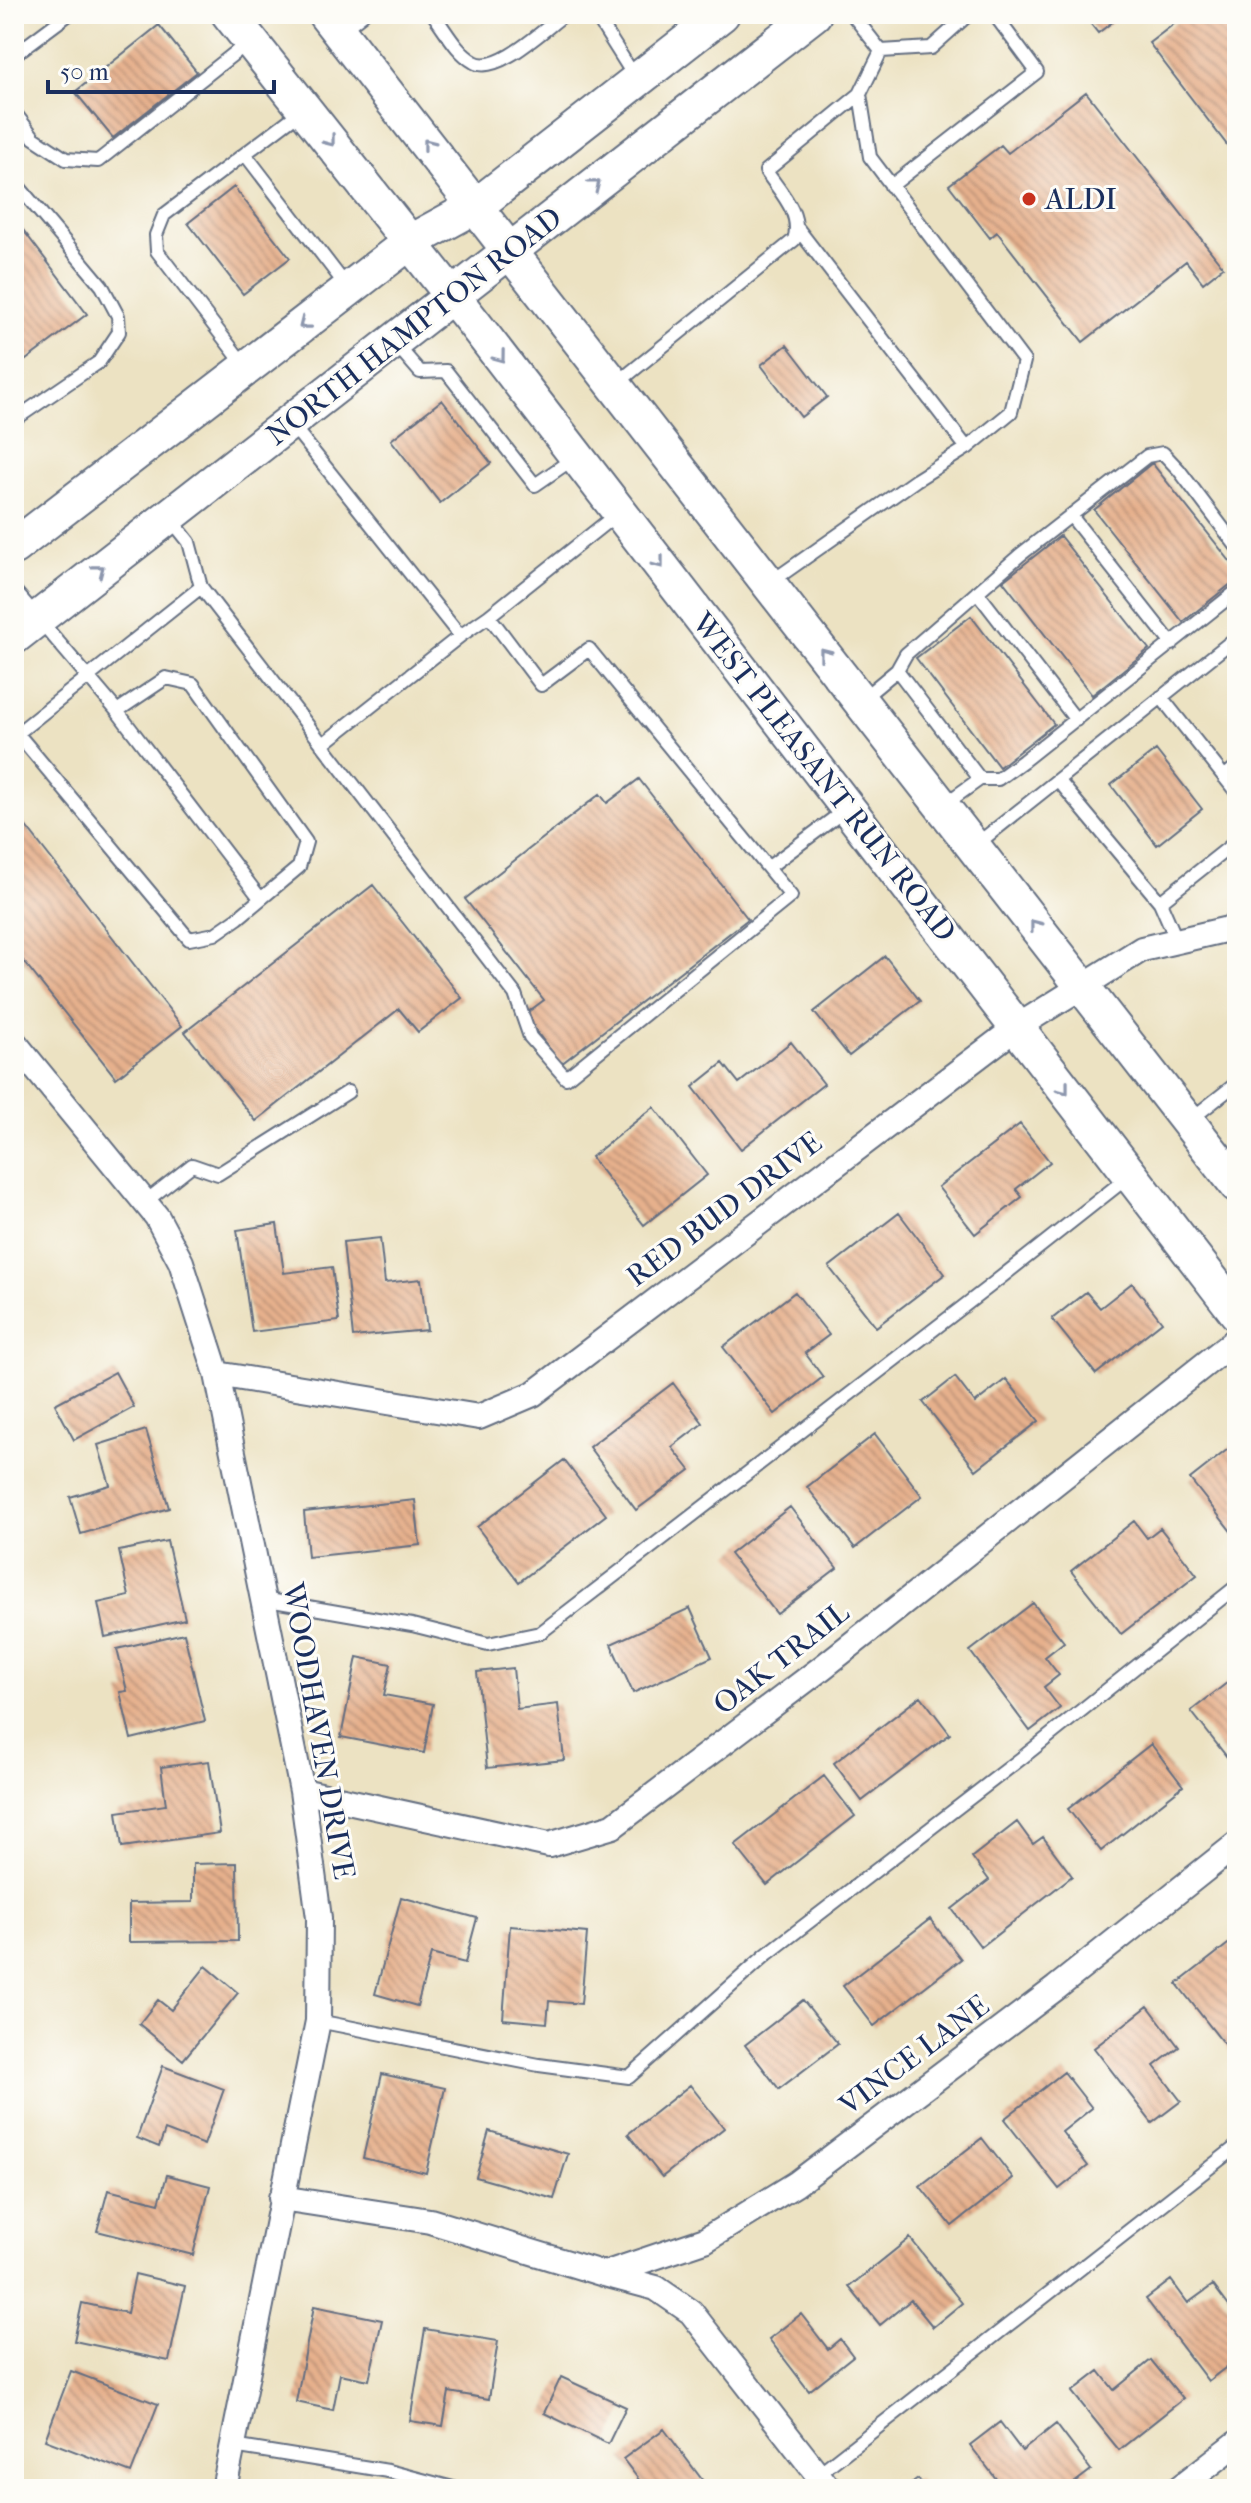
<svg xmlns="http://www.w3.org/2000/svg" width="1251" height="2503" font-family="'IM FELL French Canon',serif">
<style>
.building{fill:url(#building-back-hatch)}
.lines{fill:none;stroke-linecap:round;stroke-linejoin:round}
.service-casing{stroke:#646e81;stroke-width:16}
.minor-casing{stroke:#646e81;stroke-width:28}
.secondary-casing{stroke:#646e81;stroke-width:38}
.service{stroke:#fff;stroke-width:12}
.minor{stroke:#fff;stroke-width:24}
.secondary{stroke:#fff;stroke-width:34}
.oneway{stroke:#8d97ae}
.poi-dot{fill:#c8321e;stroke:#fdfcf7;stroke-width:3}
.labels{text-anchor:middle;stroke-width:6;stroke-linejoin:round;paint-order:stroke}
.poi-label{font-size:30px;fill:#1b2f5e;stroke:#fdfcf7;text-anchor:start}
.street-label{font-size:30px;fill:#1b2f5e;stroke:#fdfcf7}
</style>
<defs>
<pattern id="building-back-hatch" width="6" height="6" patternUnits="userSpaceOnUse" patternTransform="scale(2)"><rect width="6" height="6" fill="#e6b08c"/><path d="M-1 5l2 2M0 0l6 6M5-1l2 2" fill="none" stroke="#ba9076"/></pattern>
</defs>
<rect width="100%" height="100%" fill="#fdfcf7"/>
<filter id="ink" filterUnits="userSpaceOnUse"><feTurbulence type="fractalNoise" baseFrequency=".0125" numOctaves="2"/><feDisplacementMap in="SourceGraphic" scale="16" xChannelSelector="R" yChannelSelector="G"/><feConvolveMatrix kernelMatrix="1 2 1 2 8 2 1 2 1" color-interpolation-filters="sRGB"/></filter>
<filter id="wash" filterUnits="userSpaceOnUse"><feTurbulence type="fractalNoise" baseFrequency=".006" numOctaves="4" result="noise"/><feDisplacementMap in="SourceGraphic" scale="32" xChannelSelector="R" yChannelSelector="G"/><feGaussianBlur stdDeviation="1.8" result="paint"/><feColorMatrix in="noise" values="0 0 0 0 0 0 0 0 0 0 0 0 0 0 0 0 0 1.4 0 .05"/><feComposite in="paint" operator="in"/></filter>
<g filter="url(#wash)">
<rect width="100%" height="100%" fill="#ece2c2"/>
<g id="blocks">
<path class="building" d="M1083,14H1123L1098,33Z
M1187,14H1237V158L1149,43Z
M159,25L197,72L113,138L75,92Z
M1086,92L1223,267L1203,283L1186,261L1083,342L997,232L990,238L949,185L1001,145L1008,153Z
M234,187L290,258L243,294L188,223Z
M14,218L87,314L14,369Z
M787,345L827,397L801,417L761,365Z
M442,400L491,463L440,503L391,440Z
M1152,463L1237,570V579L1183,622L1094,510Z
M1060,536L1149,649L1092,695L1003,581Z
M971,616L1054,724L999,767L916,658Z
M1156,750L1202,809L1157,845L1111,785Z
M639,779L748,919L561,1064L524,1015L544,1000L465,899L600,794L607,803Z
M14,811L182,1026L116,1078L14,949Z
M373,885L462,998L418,1032L399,1009L256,1121L185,1032Z
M885,956L920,1001L849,1056L814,1012Z
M791,1042L824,1084L741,1149L693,1087L723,1063L739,1083Z
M654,1107L707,1175L644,1225L591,1157Z
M1020,1124L1050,1162L1016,1189L1022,1197L975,1234L938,1187Z
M899,1213L945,1274L876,1327L829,1267Z
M277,1224L284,1273L332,1267L339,1321L252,1332L237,1230Z
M380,1238L385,1283L421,1279L427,1330L353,1337L343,1242Z
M1132,1283L1162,1322L1096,1374L1052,1319L1086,1292L1100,1308Z
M795,1292L829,1335L805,1353L823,1377L775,1414L723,1347Z
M115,1372L134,1407L74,1440L55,1404Z
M955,1377L975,1403L1006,1379L1039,1421L976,1470L923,1402Z
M673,1383L703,1423L672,1447L690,1470L636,1510L589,1447Z
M146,1430L169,1508L81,1534L70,1497L110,1485L98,1445Z
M875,1434L922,1496L855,1548L807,1487Z
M1237,1442V1539L1190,1479Z
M564,1460L606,1515L519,1582L477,1527Z
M415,1500L420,1545L308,1557L304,1512Z
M790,1507L837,1568L777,1614L730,1554Z
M1134,1521L1147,1538L1160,1528L1197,1575L1121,1634L1071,1571Z
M167,1541L185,1619L105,1637L98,1603L129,1596L119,1551Z
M1033,1603L1064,1642L1045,1657L1059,1675L1044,1687L1060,1708L1030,1731L970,1651Z
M690,1608L712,1657L633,1693L611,1644Z
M184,1633L205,1721L131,1739L120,1692L127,1691L117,1649Z
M357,1657L391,1664L384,1695L433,1704L424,1753L341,1737Z
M513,1668L517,1709L558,1704L564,1760L487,1768L477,1672Z
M1237,1675V1749L1227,1757L1191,1711Z
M921,1696L950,1734L862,1801L834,1763Z
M1151,1744L1183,1786L1101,1851L1068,1809Z
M209,1761L220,1833L122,1847L117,1812L166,1805L161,1767Z
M824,1776L855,1816L767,1885L735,1845Z
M1017,1822L1033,1844L1043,1837L1072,1876L981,1947L952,1909L989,1880L972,1857Z
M237,1863L238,1941L129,1942V1903L193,1902V1864Z
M401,1897L477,1918L465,1963L431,1954L417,2006L375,1994Z
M930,1919L961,1959L874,2026L843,1986Z
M510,1926L587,1933L581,2004L549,2001L547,2023L503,2019Z
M1237,1937V2048L1231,2053L1177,1984Z
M206,1966L238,1993L183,2060L139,2024L158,2000L171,2010Z
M803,2000L838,2044L779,2089L745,2045Z
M1148,2006L1179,2047L1154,2066L1181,2101L1152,2123L1094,2048Z
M163,2066L224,2089L204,2145L165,2130L159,2147L137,2138Z
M1064,2072L1092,2108L1062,2132L1088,2166L1059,2189L1004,2119Z
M382,2074L445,2088L426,2173L363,2158Z
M690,2085L724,2128L662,2177L628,2134Z
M489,2131L568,2154L554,2199L476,2177Z
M982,2138L1013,2178L952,2226L920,2186Z
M167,2175L210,2186L193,2255L97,2231L108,2190L159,2203Z
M910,2238L962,2303L933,2327L911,2300L880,2325L849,2287Z
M135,2274L185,2286L169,2361L74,2341L82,2303L127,2313Z
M1171,2280L1188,2303L1213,2285L1237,2317V2359L1208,2381L1146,2299Z
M314,2306L382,2320L369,2380L340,2374L333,2410L296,2402Z
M801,2314L828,2349L840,2339L853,2356L809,2391L769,2339Z
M425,2329L498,2341L489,2399L449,2392L443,2426L410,2421Z
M1151,2360L1183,2399L1119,2450L1072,2392L1099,2371L1114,2390Z
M71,2371L158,2404L131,2473L45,2440Z
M561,2377L626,2407L608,2444L544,2413Z
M1000,2422L1022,2451L1056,2424L1091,2470L1066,2489H1004L970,2445Z
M664,2429L709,2489H646L623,2459Z
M918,2479L926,2489H904Z"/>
</g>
</g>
<g filter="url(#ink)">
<use href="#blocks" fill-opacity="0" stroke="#646e81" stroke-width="2"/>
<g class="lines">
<defs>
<path id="service" d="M433,14C445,29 456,52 474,62C497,76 546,27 565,14
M595,14L636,79
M340,32L363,14
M881,51L931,48L969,14
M14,55L69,14
M14,112L34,138L66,159L98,161L250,41
M245,154L347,287
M14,181L102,286L118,316L119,332L99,362L14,420
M891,186L1037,72L994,14
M798,229L967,448
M394,342L420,372L446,371L535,485L574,458
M245,366L157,251L156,235L164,215L304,109
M615,385L794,240C803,214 780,192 766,171L860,94
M1071,516L1172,644
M170,518L189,542L201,587
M771,582L916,480L967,448L1011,412L1024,361L870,157L860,94L881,51L852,14
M14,590L117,711L166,678L193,684L306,842L299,867L238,918L215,934L189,939L17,733
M977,592L1076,720
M489,616L618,513
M897,670L980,779
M1161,697L1237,793
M861,700L897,670L906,654L1020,555L1147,456L1163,453L1179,470L1237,547
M117,711L260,898
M14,736L201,587L515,994L530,1037L566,1078L791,896L589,649L541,685L489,616L460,636L292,425
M322,745L460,636
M1224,777L1237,766
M1058,780L1160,902L1177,941
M945,804L980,779H998L1023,761L1237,591
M977,844L1237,637
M769,867L845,810
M1160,902L1237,841
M1190,1120L1237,1083
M145,1202L192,1165L218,1174L348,1092
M262,1599L412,1625L488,1644L540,1633L990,1286L1128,1177
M318,2021L539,2065L629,2077L766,1955L1023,1757L1237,1586
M233,2446L388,2471L457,2489
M818,2474L1237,2146"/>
<path id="minor" d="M14,1042L157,1217L181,1262L217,1374L302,1791L319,1918L318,2021L224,2489
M217,1374L479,1417L533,1394L1017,1027L1142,949L1237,927
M302,1791L549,1845L613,1826L823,1667L1237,1339
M281,2198L430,2221L604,2274L656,2288L691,2312L829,2489
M604,2274L705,2240L796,2184L1056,1988L1237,1844
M1178,2489L1237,2443"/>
<path id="secondary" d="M229,14L473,322L1237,1313
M325,14L1237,1185
M14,547L410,242L476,206L722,14
M14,637L814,14"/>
</defs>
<use href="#service" class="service-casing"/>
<use href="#minor" class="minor-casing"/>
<use href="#secondary" class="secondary-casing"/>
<use href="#service" class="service"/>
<use href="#minor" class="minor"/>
<use href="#secondary" class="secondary"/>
</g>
<defs><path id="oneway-chevron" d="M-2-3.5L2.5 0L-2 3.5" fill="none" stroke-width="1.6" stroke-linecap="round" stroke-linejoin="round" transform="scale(2)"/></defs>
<g class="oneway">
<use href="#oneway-chevron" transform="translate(330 141) rotate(52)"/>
<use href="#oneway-chevron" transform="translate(428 144) rotate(-128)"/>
<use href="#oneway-chevron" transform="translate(595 185) rotate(-38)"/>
<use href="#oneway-chevron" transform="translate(304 324) rotate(142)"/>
<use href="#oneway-chevron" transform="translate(500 357) rotate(53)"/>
<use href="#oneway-chevron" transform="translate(659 563) rotate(52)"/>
<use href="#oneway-chevron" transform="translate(99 570) rotate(-38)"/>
<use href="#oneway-chevron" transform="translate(824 653) rotate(-128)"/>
<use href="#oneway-chevron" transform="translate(1035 925) rotate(-128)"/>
<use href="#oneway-chevron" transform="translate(1064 1089) rotate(52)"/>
</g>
</g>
<circle class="poi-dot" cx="1029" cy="199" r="8"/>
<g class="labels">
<g class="poi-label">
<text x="1045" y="209">ALDI</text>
</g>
<g class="street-label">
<text transform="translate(414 326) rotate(-38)" y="10">NORTH HAMPTON ROAD</text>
<text transform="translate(824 777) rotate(52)" y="10">WEST PLEASANT RUN ROAD</text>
<text transform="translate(724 1209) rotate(-37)" y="10">RED BUD DRIVE</text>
<text transform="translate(781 1658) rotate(-38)" y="10">OAK TRAIL</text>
<text transform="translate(319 1731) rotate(80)" y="10">WOODHAVEN DRIVE</text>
<text transform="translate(914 2055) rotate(-37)" y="10">VINCE LANE</text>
</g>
</g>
<rect width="1251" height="2503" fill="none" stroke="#fdfcf7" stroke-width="48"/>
<path d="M48 80v12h226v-12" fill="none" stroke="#1b2f5e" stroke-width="4"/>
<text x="60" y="80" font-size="24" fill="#1b2f5e" stroke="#fdfcf7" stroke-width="6" paint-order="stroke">50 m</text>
</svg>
